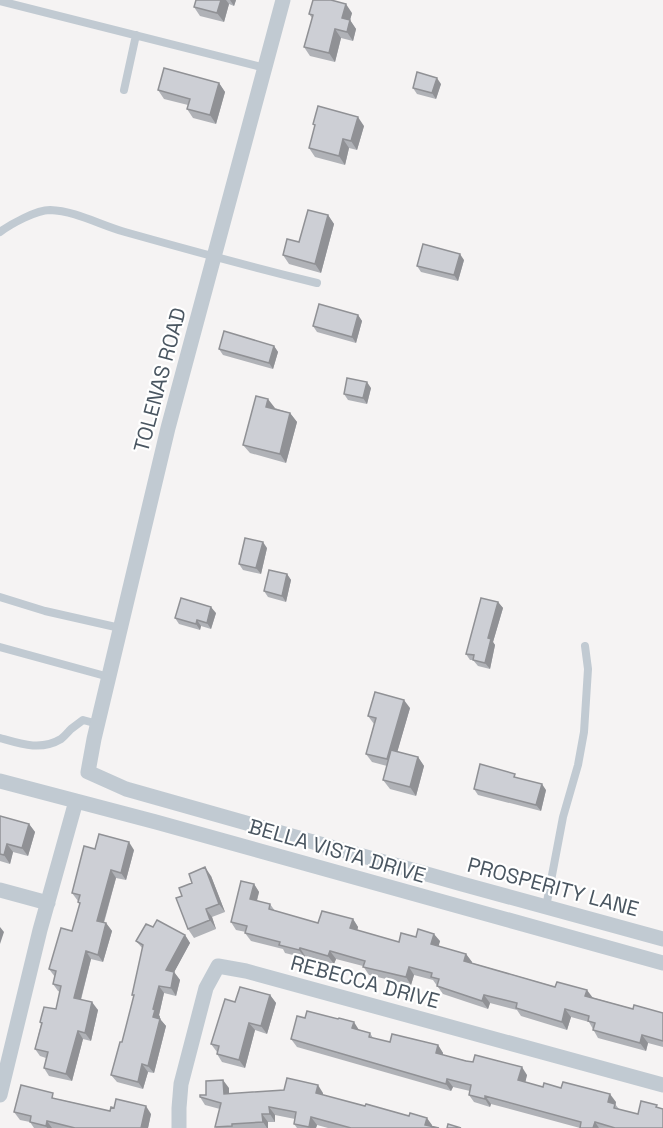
<svg xmlns="http://www.w3.org/2000/svg" width="663" height="1128" font-family="'Space Grotesk',sans-serif">
<style>
.lines{fill:none;stroke-linecap:round;stroke-linejoin:round}
.lane{stroke:#c1cad2;stroke-width:8}
.street{stroke:#c1cad2;stroke-width:15}
.wall{fill:#b0b2b7}
.shaded-wall{fill:#909195}
.building{fill:#cdcfd5;stroke:#909195;stroke-width:1.5}
.labels{text-anchor:middle;stroke-width:4.5;stroke-linejoin:round;paint-order:stroke}
.street-label{font-size:21px;fill:#4a5661;stroke:#fff}
</style>
<rect width="100%" height="100%" fill="#f5f3f3"/>
<g class="lines">
<path class="lane" d="M0,1L265,68
M124,90L136,35
M0,232C11,224 36,210 50,210C76,211 100,225 125,232C189,250 252,267 317,283
M0,597L45,611L120,628
M0,647L109,677
M0,738C21,744 41,751 61,739C65,736 68,732 71,729C75,726 79,723 83,720L98,724
M546,907L563,817L578,765L584,732L588,669L585,646"/>
<path class="street" d="M283,0L168,428L94,739L88,772L126,789L462,884L663,939
M0,781L156,822L663,963
M0,890L48,903
M0,1095L40,930L76,801
M179,1128V1108L181,1084L206,988L218,966L246,971L663,1085"/>
</g>
<path class="wall" d="M196,0H236L234,6L229,4L224,22L200,16L194,7Z
M352,13L350,20L356,29L353,41L341,38L335,62L310,56L304,47L312,18L309,14Z
M219,83L225,92L216,124L193,118L187,109L188,105L164,99L158,90Z
M441,84L436,99L417,94L413,88Z
M313,124L364,126L357,150L349,148L345,165L315,157L309,148L315,126Z
M328,215L334,224L321,273L289,264L283,255Z
M464,260L458,281L421,272L417,266Z
M358,315L362,321L356,343L317,332L313,326Z
M274,346L278,352L273,369L223,355L219,349Z
M371,388L367,404L348,400L344,394Z
M275,408L290,413L297,422L286,463L250,453L243,445Z
M267,548L261,574L243,570L239,564Z
M287,574L291,580L286,602L268,597L264,591Z
M498,602L503,608L493,642L495,645L490,669L478,666L473,660H470L466,654Z
M216,613L211,629L201,626L200,630L179,624L175,618Z
M410,708L397,752L418,757L424,766L416,796L390,789L383,780L387,766L372,762L366,754L374,724L368,716Z
M474,789L546,790L541,811L478,795Z
M0,816L29,824L35,832L28,856L13,852L10,864L0,861Z
M95,849L134,850L126,880L116,878L104,923H106L112,931L103,962L91,959L81,1000L98,1010L91,1041L83,1039L72,1081L49,1076L44,1068L46,1058L40,1056L35,1049L41,1024L40,1022L56,1009L60,992L58,991L53,984L55,977L49,969L72,931L80,905L78,902V901L72,893Z
M211,876L225,912L212,917L216,929L194,938L188,929L182,896Z
M254,884L259,892L257,901L270,904L275,911L318,923L353,919L358,927L357,930L399,942L416,937L440,941L438,946L466,954L472,962V963L633,1009L663,1013V1047L648,1043L646,1051L598,1038L589,1022L571,1017L567,1030L521,1016L517,1010L490,1003L488,1009L443,994L433,980L414,975L411,985L369,975L363,966L336,959L334,964L305,956V958L285,953L283,949L251,941L245,933L246,932L236,930L231,922Z
M153,927L185,935L190,943L174,972L180,980L176,996L164,993L159,1015L160,1017V1019L166,1026L154,1073L148,1072L143,1089L117,1082L111,1075L122,1042L134,997L132,995L143,949L136,941Z
M270,995L276,1003L267,1034L255,1030L245,1068L222,1062L217,1054V1052L211,1044L235,1002Z
M305,1018L338,1019L359,1030L370,1033L373,1038L390,1042H422L438,1045L443,1053V1055L527,1075L525,1082L543,1087L616,1102L615,1104L619,1109L663,1128H580L491,1104L490,1107L474,1102L469,1095L470,1091L453,1087L451,1091L297,1047L291,1039Z
M229,1088V1093H323V1095L432,1125V1126L439,1128H328L317,1125L316,1128H297L294,1124L295,1119L275,1115V1122H268V1128H216L215,1127L220,1109L205,1105L200,1097L206,1095Z
M58,1099L110,1111L151,1114L148,1128H34L30,1122L20,1120L14,1112Z"/>
<path class="shaded-wall" d="M221,0H226L229,4L224,22L217,13Z
M230,0H236L234,6Z
M346,4L352,13L348,27L342,18Z
M350,20L356,29L353,41L347,32Z
M335,29L341,38L335,62L329,53Z
M437,78L441,84L436,99L432,93Z
M219,83L225,92L216,124L210,115Z
M358,117L364,126L357,150L351,141Z
M343,139L349,148L345,165L339,156Z
M328,215L334,224L321,273L315,264Z
M460,254L464,260L458,281L454,275Z
M358,315L362,321L356,343L352,337Z
M274,346L278,352L273,369L269,363Z
M367,382L371,388L367,404L363,398Z
M268,399L275,408L273,415L266,407Z
M290,413L297,422L286,463L280,454Z
M263,542L267,548L261,574L256,568Z
M287,574L291,580L286,602L282,596Z
M498,602L503,608L493,642L495,645L490,669L485,663L488,638Z
M211,607L216,613L211,629L207,623Z
M197,620L201,626L200,630L196,624Z
M404,700L410,708L393,767L387,759Z
M418,757L424,766L416,796L410,787Z
M542,784L546,790L541,811L536,805Z
M29,824L35,832L28,856L22,848Z
M129,842L134,850L126,880L121,873Z
M7,844L13,852L10,864L4,855Z
M205,867L211,876L225,912L219,904Z
M111,870L116,878L102,928L97,921Z
M254,884L259,892L255,907L250,899Z
M206,909L212,917L216,929L210,920Z
M353,919L358,927L356,936L350,928Z
M106,923L112,931L103,962L98,955Z
M0,927L4,932L0,944Z
M434,934L440,941L437,952L431,944Z
M185,935L190,943L171,978L166,970Z
M300,948L305,956V958L299,950Z
M86,951L91,959L79,1006L74,998Z
M330,951L336,959L334,964L328,956Z
M466,954L472,962L470,969L464,961Z
M409,967L414,975L411,985L406,977Z
M174,972L180,980L176,996L171,988Z
M159,986L164,993L159,1015L160,1017L158,1024L153,1017V1009Z
M587,990L593,998L585,996Z
M270,995L276,1003L267,1034L261,1026Z
M484,995L490,1003L488,1009L482,1001Z
M92,1002L98,1010L91,1041L85,1033Z
M565,1009L571,1017L567,1030L562,1022Z
M160,1019L166,1026L154,1073L148,1066Z
M354,1022L359,1030L358,1036L352,1028Z
M249,1023L255,1030L245,1068L239,1060Z
M78,1031L83,1039L72,1081L66,1074Z
M642,1035L648,1043L646,1051L640,1043Z
M438,1045L443,1053L441,1060L436,1053Z
M142,1064L148,1072L143,1089L138,1082Z
M522,1067L527,1075L524,1088L518,1080Z
M447,1079L453,1087L451,1091L446,1084Z
M223,1080L229,1088V1101L224,1094Z
M318,1085L323,1093L322,1101L316,1093Z
M610,1094L616,1102L614,1109L608,1102Z
M485,1096L491,1104L490,1107L485,1099Z
M146,1106L151,1114L148,1128H141Z
M269,1107L275,1115V1122L270,1114Z
M262,1114L268,1122V1128H267L263,1122Z
M311,1117L317,1125L316,1128H310L309,1127Z
M427,1118L432,1125V1128L425,1125Z
M47,1121L52,1128H47L46,1126Z
M595,1122L599,1128H593Z"/>
<path class="building" d="M196,0H221L217,13L194,7Z
M313,0H331L346,4L342,18L350,20L347,32L335,29L329,53L304,47L313,15L309,14Z
M164,68L219,83L210,115L187,109L190,99L158,90Z
M417,72L437,78L432,93L413,88Z
M318,106L358,117L351,141L343,139L339,156L309,148L315,125L313,124Z
M308,210L328,215L315,264L283,255L287,239L299,242Z
M423,244L460,254L454,275L417,266Z
M319,304L358,315L352,337L313,326Z
M224,331L274,346L269,363L219,349Z
M347,378L367,382L363,398L344,394Z
M256,396L268,399L266,407L290,413L280,454L243,445Z
M245,538L263,542L256,568L239,564Z
M269,570L287,574L282,596L264,591Z
M181,598L211,607L207,623L197,620L196,624L175,618Z
M481,598L498,602L488,638L491,639L485,663L473,660L474,655L466,654Z
M375,692L404,700L387,759L366,754L376,718L368,716Z
M391,750L418,757L410,787L383,780Z
M480,764L515,774L514,777L542,784L536,805L474,789Z
M0,816L29,824L22,848L7,844L4,855L0,854Z
M99,834L129,842L121,873L111,870L97,921L106,923L98,955L86,951L74,998L92,1002L85,1033L78,1031L66,1074L44,1068L48,1052L35,1049L42,1023L40,1022L44,1007L56,1009L61,986L53,984L56,971L49,969L61,928L72,931L80,903L78,902L80,895L72,893L84,846L95,849Z
M205,867L219,904L206,909L210,920L188,929L176,898L182,896L179,888L192,883L189,874Z
M241,881L254,884L250,899L270,904L269,909L318,923L322,911L353,919L350,928L399,942L401,933L416,937L418,929L434,934L431,944L466,954L464,961L555,987L557,982L587,990L585,996L633,1009L634,1005L663,1013V1041L642,1035L640,1043L593,1030L595,1023L588,1021L589,1016L565,1009L562,1022L516,1008L517,1003L484,995L482,1001L437,986L439,979L431,977L432,973L409,967L406,977L363,967L365,961L330,951L328,956L300,948L299,950L279,945L280,942L245,933L247,926L231,922Z
M157,920L185,935L166,970L174,972L171,988L159,986L153,1009L155,1010L153,1017L160,1019L148,1066L142,1064L138,1082L111,1075L120,1042H122L134,995H132L143,945L136,941L146,924L153,927Z
M240,987L270,995L261,1026L249,1023L239,1060L217,1054L219,1046L211,1044L225,999L235,1002Z
M307,1011L338,1019L339,1018L354,1022L352,1028L370,1033L369,1037L390,1042L392,1034L438,1045L436,1053L466,1061L473,1062L475,1055L522,1067L518,1080L543,1087L544,1083L561,1088L563,1082L610,1094L608,1102L615,1104L614,1108L638,1114L641,1101L657,1105L656,1107L663,1109V1128H615L595,1122L593,1128H580L581,1122L485,1096V1099L469,1095L471,1085L447,1079L446,1084L291,1039L297,1016L305,1018Z
M287,1078L318,1085L316,1093L365,1106L366,1104L409,1116L410,1113L427,1118L425,1125L439,1128H351L311,1117L309,1127L294,1124L296,1112L269,1107L270,1114H262L263,1122L232,1124V1126L215,1127L221,1103L200,1097V1095H206V1081L223,1080L224,1094L284,1090Z
M21,1085L53,1093L52,1098L110,1111L111,1107L114,1108L116,1099L146,1106L141,1128H75L47,1121L46,1126L30,1122L31,1116L14,1112Z
M448,1124L461,1128H447Z"/>
<g class="labels">
<g class="street-label">
<text transform="translate(160 380) rotate(-75)" y="7">TOLENAS ROAD</text>
<text transform="translate(337 851) rotate(16)" y="7">BELLA VISTA DRIVE</text>
<text transform="translate(553 887) rotate(15)" y="7">PROSPERITY LANE</text>
<text transform="translate(365 982) rotate(15)" y="7">REBECCA DRIVE</text>
</g>
</g>
</svg>
